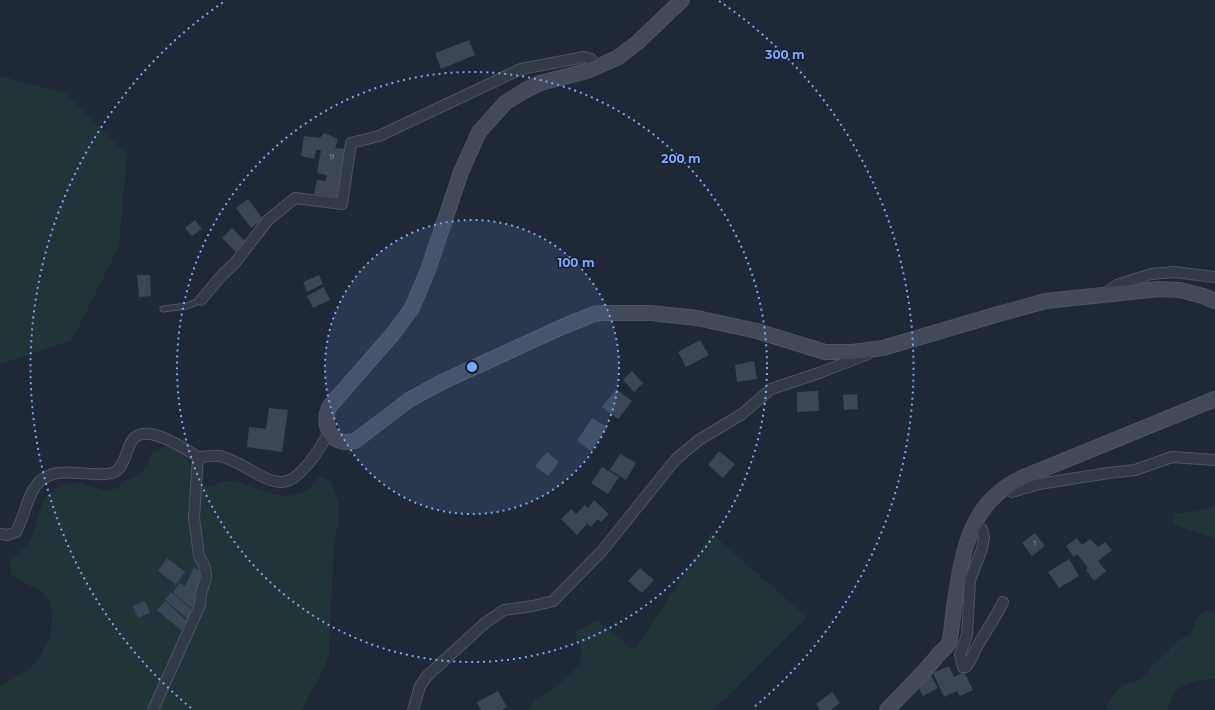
<svg xmlns="http://www.w3.org/2000/svg" width="1215" height="710" font-family="Montserrat,sans-serif">
<style>
.green{fill:#213438}
.building{fill:#3b4657}
.lines{fill:none;stroke-linecap:round;stroke-linejoin:round}
.lane-casing{stroke:#4d5562;stroke-width:7}
.street-casing{stroke:#4d5562;stroke-width:12}
.secondary-casing{stroke:#4d5562;stroke-width:16}
.lane{stroke:#333a47;stroke-width:5}
.street{stroke:#333a47;stroke-width:10}
.secondary{stroke:#41495a;stroke-width:14}
.ring{fill:none;stroke:#7da7f9;stroke-width:2;stroke-dasharray:2 4}
.labels{text-anchor:middle;stroke-width:3;stroke-linejoin:round;paint-order:stroke}
.number-label{font-size:8px;fill:#9099a9}
.centre{fill:#7da7f9;stroke:#181f2c;stroke-width:2}
.ring-label{font-size:12px;text-anchor:middle;font-weight:bold;fill:#7da7f9;stroke:#181f2c;stroke-width:3;stroke-linejoin:round;paint-order:stroke}
</style>
<rect width="100%" height="100%" fill="#1f2837"/>
<path class="green" d="M0,76L65,93L127,155L119,246L72,340L0,364Z
M164,446L178,452L188,460L198,485L211,487L223,481H235L272,494L286,496L299,494L311,488L319,477L331,481L339,506V519L334,544L329,654L325,667L301,710H0V687L27,670L37,661L50,639L52,616L50,603L43,593L11,575L10,561L29,543L45,497L56,489L67,483H80L105,491L118,488L127,480L139,475L148,464L152,453Z
M1215,505V539L1174,524V514L1204,510Z
M711,533L807,617L733,692L712,710H528L535,700L556,686L572,673L580,663L581,656L580,644L575,632L598,620L634,650Z
M1207,610L1215,612V678C1203,679 1182,683 1174,693C1171,697 1169,705 1167,710H1106L1112,695L1119,688L1128,683L1138,681L1147,675L1152,665L1168,652L1173,644L1191,633L1198,615Z"/>
<path class="building" d="M469,40L475,55L441,69L435,53Z
M324,133L338,139L335,148L347,149L340,198L314,194L317,180L326,181L327,175L317,173L321,150H316L314,159L301,156L304,136L320,138Z
M248,199L263,219L251,228L236,208Z
M195,220L202,229L192,236L185,228Z
M232,228L247,243L236,252L222,238Z
M137,275H150L151,296L139,297Z
M319,275L323,284L307,292L303,282Z
M324,287L330,300L313,308L307,296Z
M700,340L709,355L686,367L678,352Z
M754,361L757,379L737,382L735,365Z
M632,371L643,383L634,392L623,380Z
M616,389L632,401L618,419L602,407Z
M818,391L819,411L797,412V392Z
M857,394L858,409L844,410L843,395Z
M269,408L288,410L282,452L247,447L249,427L266,429Z
M592,418L607,427L591,451L577,441Z
M719,451L735,464L723,478L708,465Z
M547,452L559,462L548,476L535,466Z
M620,454L636,463L626,480L610,470Z
M602,467L619,477L608,494L591,483Z
M594,500L609,514L601,522L598,519L591,527L580,517L587,524L577,535L561,519L571,509L576,514L585,505L588,508Z
M1035,533L1045,546L1032,556L1022,543Z
M1077,538L1082,545L1090,539L1098,547L1105,542L1112,550L1098,561L1106,571L1094,581L1086,570L1088,568L1077,554L1074,557L1066,546Z
M167,558L185,572L176,585L158,571Z
M1069,559L1079,576L1059,588L1048,572Z
M194,567L204,573L196,592L198,597L192,608L173,593L179,583L185,586Z
M640,568L654,580L642,593L628,581Z
M171,592L195,612L189,620L165,600Z
M145,601L150,613L138,618L133,606Z
M165,601L189,623L182,631L157,610Z
M949,666L954,677L964,672L973,690L960,696L957,691L944,697L933,673Z
M931,675L938,688L923,696L916,683Z
M498,691L507,707L502,710H481L477,702Z
M832,692L840,703L831,710H820L816,704Z"/>
<g class="lines">
<defs>
<path id="lane" d="M163,309L187,306L201,300"/>
<path id="street" d="M1105,295L1111,289L1117,285L1151,274L1174,272L1215,277
M201,300L222,275L234,264L268,220L295,198L342,204L351,143L379,136L521,69L584,57L591,59L597,67
M1004,488L1012,492L1039,484L1108,473L1135,470L1172,457L1215,460
M973,526L982,529L984,537L982,549L970,580L967,635L960,655L963,667H966C971,661 974,652 978,645C986,631 996,617 1003,602
M0,534L7,535L16,532C24,518 26,500 35,487C52,461 88,479 112,473C119,471 121,466 124,460C127,453 129,443 134,438C149,424 185,449 198,457
M153,710L200,605L201,594L206,577L205,567L199,556L194,518L198,457C205,457 213,455 220,456C235,460 248,469 261,476C284,488 294,481 309,463C317,453 323,443 329,432
M413,710L420,686L427,676L485,623L504,610L533,606L553,601L602,551L676,459L699,440L742,414L771,389L819,373L868,354"/>
<path id="secondary" d="M682,0L638,42L617,58L587,71L540,83L524,91L505,103L479,132L461,172L428,270L412,308L392,335L329,407C323,421 327,440 345,442C348,442 352,441 355,441L409,400L442,382L562,327L594,314L604,313H651L697,318L757,331L825,352H852L883,348L995,315L1046,301L1159,289L1180,290L1203,296L1215,301
M887,710C904,692 923,674 939,654C942,651 947,647 949,643C951,637 953,615 954,607C963,552 968,502 1024,477L1215,399"/>
</defs>
<use href="#lane" class="lane-casing"/>
<use href="#street" class="street-casing"/>
<use href="#secondary" class="secondary-casing"/>
<use href="#lane" class="lane"/>
<use href="#street" class="street"/>
<use href="#secondary" class="secondary"/>
</g>
<circle cx="472" cy="367" r="147" fill="#7da7f9" fill-opacity=".12"/>
<g class="ring">
<circle cx="472" cy="367" r="147"/>
<circle cx="472" cy="367" r="295"/>
<path d="M191 708A442 442 0 0 1 225 1M719 1A442 442 0 0 1 753 708"/>
</g>
<g class="labels">
<g class="number-label">
<text x="332" y="159">9</text>
<text x="1035" y="546">1</text>
</g>
</g>
<circle cx="472" cy="367" r="6" class="centre"/>
<g class="ring-label">
<text x="785" y="59">300 m</text>
<text x="681" y="163">200 m</text>
<text x="576" y="267">100 m</text>
</g>
</svg>
